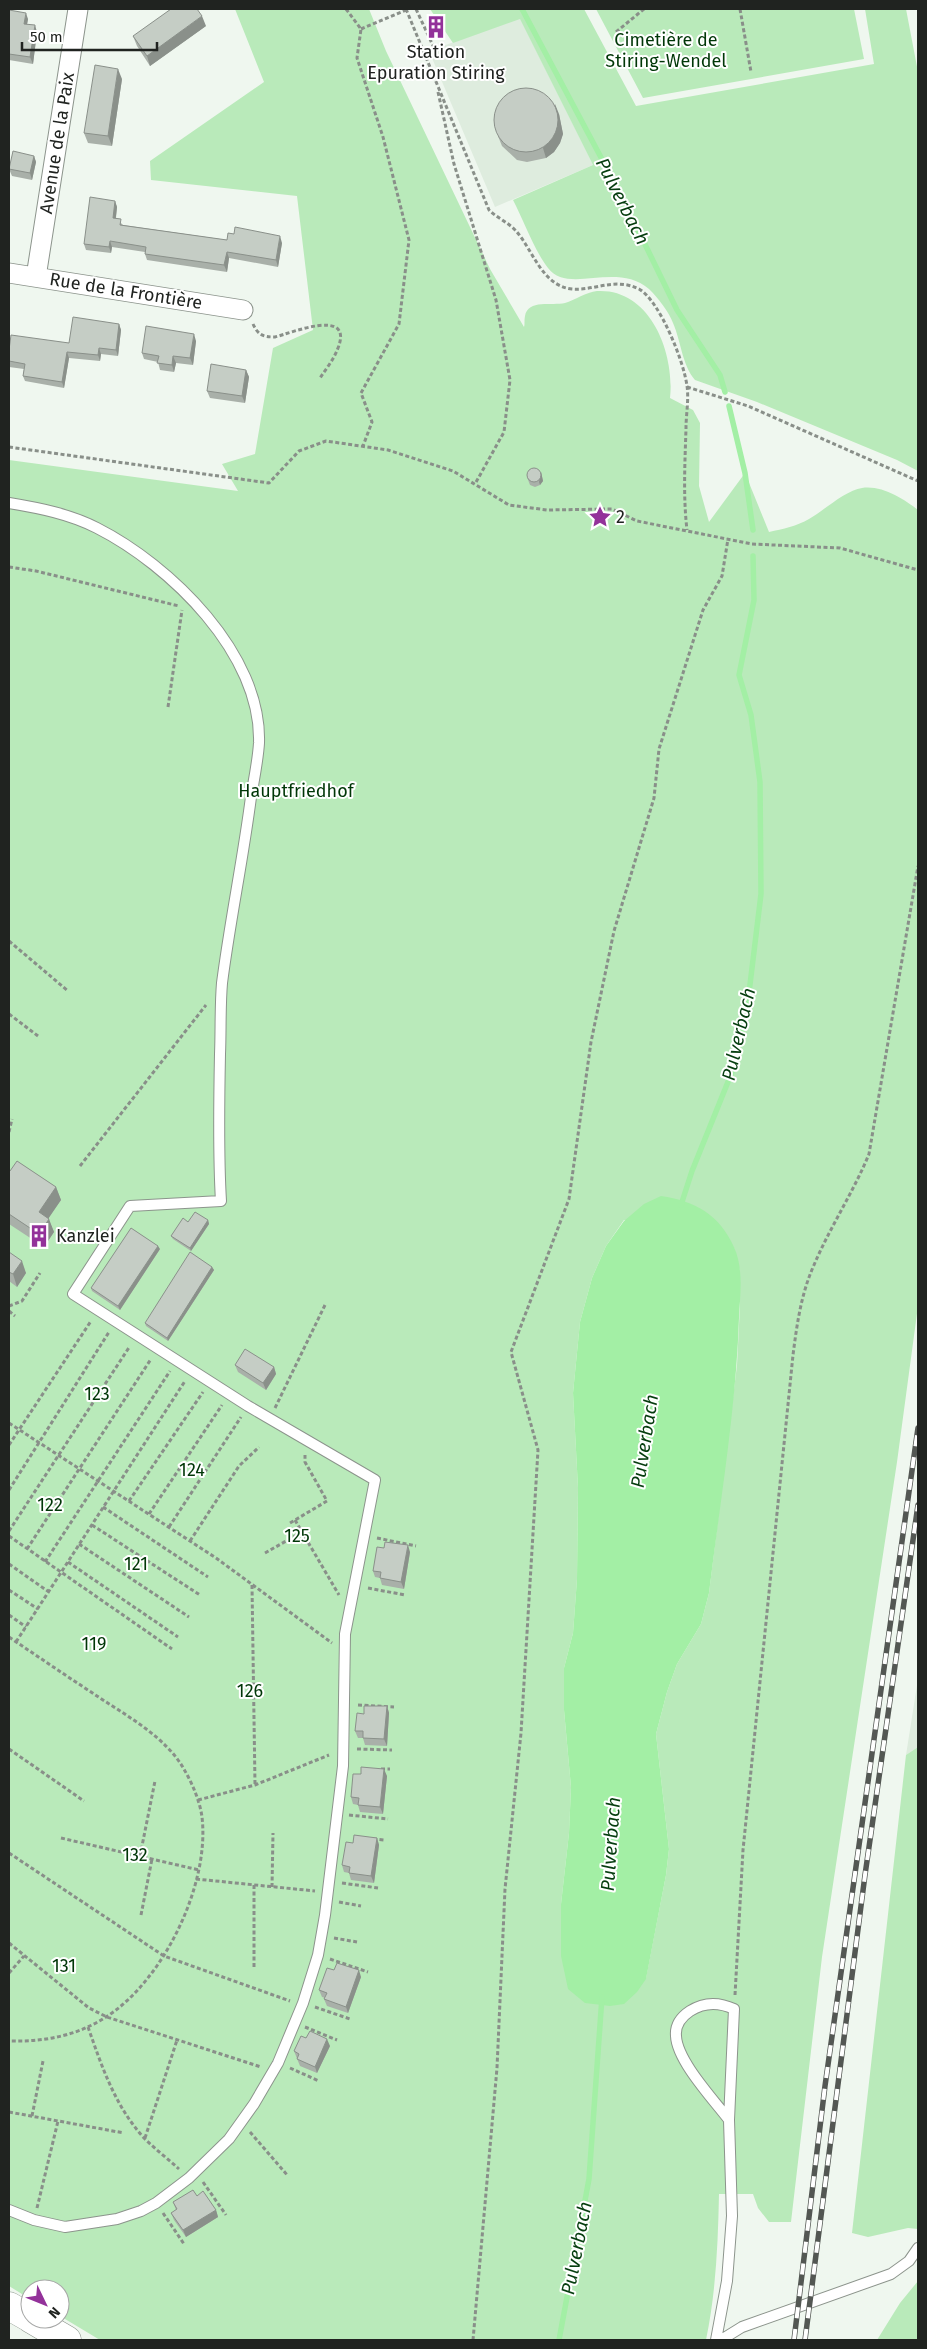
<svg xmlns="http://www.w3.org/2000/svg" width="927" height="2349" font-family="'Fira Sans',sans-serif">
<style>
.built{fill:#deecde}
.green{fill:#b9eaba;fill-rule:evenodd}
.water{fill:#a3efa5}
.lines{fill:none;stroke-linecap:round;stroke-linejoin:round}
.stream{stroke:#a3efa5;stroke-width:5.5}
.service-casing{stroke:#8c948c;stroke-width:12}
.minor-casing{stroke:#8c948c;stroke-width:21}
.secondary-casing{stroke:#8c948c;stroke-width:29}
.path{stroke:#898f89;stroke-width:3;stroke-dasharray:4 2.5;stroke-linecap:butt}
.service{stroke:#fff;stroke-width:10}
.minor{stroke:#fff;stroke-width:19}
.secondary{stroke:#fff;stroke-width:28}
.rail-casing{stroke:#535753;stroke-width:5.5}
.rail{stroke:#fff;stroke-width:4;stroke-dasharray:11;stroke-linecap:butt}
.wall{fill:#a9b0a9}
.shaded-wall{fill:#8a908a}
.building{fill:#c5cdc5;stroke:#8a908a}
.labels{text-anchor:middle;stroke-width:4;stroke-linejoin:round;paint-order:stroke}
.park-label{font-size:18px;fill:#003707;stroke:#fff}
.poi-label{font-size:18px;fill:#202320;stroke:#fff;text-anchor:start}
.street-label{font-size:18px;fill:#202320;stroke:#fff}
.water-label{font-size:19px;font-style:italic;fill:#063e0f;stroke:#fff}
</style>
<rect width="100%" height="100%" fill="#eff7ef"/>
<path class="built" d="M520,18L593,165L495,207L429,51Z
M918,1679V1747L906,1755Z"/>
<path class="green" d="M235,9H369L386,51L490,269L524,327C525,324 524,320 525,316C528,299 552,306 565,303C575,300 586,292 597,291C651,288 675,354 670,398L693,410L700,423L699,486L709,522L745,473L769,532C783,529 797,526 809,519C823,511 846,490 862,488C882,485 904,499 918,510V1306L897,1462L822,1957L791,2222H769L758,2208L753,2194H719C718,2243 716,2292 706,2340H100L60,2316V2289H30V2299L9,2286V460L238,491L222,464L255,454L273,348L313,330L297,196L151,180L150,161L264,82ZM624,1220L721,1227L734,1248L740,1272V1305L737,1365L709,1593L701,1624L677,1664L667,1692L656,1734L669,1849L666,1875L646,1978L561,1904L569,1833L571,1787L564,1710V1668L573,1633L577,1579L578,1488L573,1393L580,1322L592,1278L606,1246Z
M430,9H584L636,106L874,64L865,9H906L918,72V471L897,460L757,402L695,380C682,365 681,341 673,323C669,312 658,298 649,289C616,261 568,295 548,268C534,250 524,221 513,200L593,165L520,19L453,43Z
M596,9H854L864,59L643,98Z
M918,1747V2229L908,2228L868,2237L852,2233L906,1755Z
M918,2281V2340H877L900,2303Z"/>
<path class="water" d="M661,1196C695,1201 719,1214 734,1247C744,1269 740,1296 739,1318C736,1410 720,1502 709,1593L701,1624L677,1664L667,1692L656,1734L669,1849L666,1875L646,1979L637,1992L624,2004L610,2006L585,2003L568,1989L561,1956V1904L569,1833L571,1787L564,1710V1668L573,1633L577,1579L578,1488L573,1393L580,1322L592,1278L606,1246L624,1221L644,1204Z"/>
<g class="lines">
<path class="stream" d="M522,9L621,195L677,310L720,375L725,392
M729,406L745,473L753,530
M681,1205L692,1171L734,1067L748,1001L761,894L760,782L751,715L739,675L754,600L753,556
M559,2340L589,2179L602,1997"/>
<defs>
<path id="service" d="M9,503C39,508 70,514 97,528C170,565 262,654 259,743C258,760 254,779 251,797C243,859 230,921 222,983C220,1007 221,1031 220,1054C219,1104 218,1152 221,1201L130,1206L73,1294L248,1406L375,1480L345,1634L343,1766L325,1915L318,1955L303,2003L278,2063L254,2104L229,2139L189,2178L156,2203L141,2211L117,2219L65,2227L34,2220L9,2210
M716,2340L727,2281L732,2216L729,2120L734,2009C719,2002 704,2002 690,2011C681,2017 675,2025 676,2036C677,2061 714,2100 729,2120
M721,2340L742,2327L891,2274L909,2261L918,2248"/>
<path id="minor" d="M9,273L243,310
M36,277L78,9"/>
<path id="secondary" d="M9,2306L30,2318
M31,2319L67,2340"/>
</defs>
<use href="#service" class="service-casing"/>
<use href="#minor" class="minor-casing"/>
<use href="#secondary" class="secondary-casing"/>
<path class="path" d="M346,9L361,29L357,58L383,137L409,240L399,324L361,393L372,422L363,446
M406,9L489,210C497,218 508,222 516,231C533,250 542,286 572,289C594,291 615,277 639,289C660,301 684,362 687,386C689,399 686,415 686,428C685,462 683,496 687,530
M416,9L435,50
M740,9L751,72
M361,29L406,10
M616,32L644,9
M438,92L454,164L496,300L510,380L504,432L475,484
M253,324C258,335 263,337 275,337C291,333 354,307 338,348C334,359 326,369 320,378
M687,387L748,406L918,481
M9,447L269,483L299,451L326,441L388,450L453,471L509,505L547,510L612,509L637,521L752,544L840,548L918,570
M9,567L36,571L179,606
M168,707L182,610
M9,941L68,991
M9,1014L38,1036
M9,1132L12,1119
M80,1166L206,1005
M9,1306L22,1301L40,1273
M9,1311L15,1316
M275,1408L325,1305
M9,1423L216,1558L332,1643
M9,1445L91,1321
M9,1490L109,1332
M129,1501L203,1392
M103,1507L208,1577
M149,1514L222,1405
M295,1520L339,1595
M290,1523L327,1501L305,1462V1455
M92,1525L200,1595
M169,1527L241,1417
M9,1531L130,1346
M9,1536L172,1649
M377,1538L416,1546
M190,1541L239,1466L259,1447
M79,1544L189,1617
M27,1549L151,1359
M265,1553L302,1532
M45,1562L170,1371
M68,1562L178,1637
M9,1564L49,1592
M252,1585L255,1785
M368,1588L405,1595
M9,1590L38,1609
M9,1615L26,1627
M9,1637C37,1656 65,1675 94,1694C125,1715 167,1737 185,1771C193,1785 200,1802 202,1817C210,1885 163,1981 106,2017C77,2036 43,2042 9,2041
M16,1642L185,1381
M358,1705L394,1707
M9,1749L84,1801
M357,1749L392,1750
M381,1769H390
M198,1800L255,1785L329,1755
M349,1815L388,1819
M61,1838L199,1870
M373,1839L384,1840
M9,1853L164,1956L290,2001
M140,1856L155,1781
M196,1879L315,1891
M342,1883L378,1888
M272,1887L273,1833
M339,1902L361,1906
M141,1915L152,1859
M334,1938L357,1942
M9,1943L89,2008L107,2017L261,2067
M330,1959L368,1972
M254,1967V1885
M9,1973L24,1956
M735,1995L743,1850L793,1355C797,1324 801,1294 814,1265C830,1227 853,1193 869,1154L918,866
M315,2007L350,2019
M88,2027C102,2067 115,2106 144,2138C155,2149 168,2159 179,2169
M305,2027L337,2040
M290,2068L319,2081
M9,2112L124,2133
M32,2116L43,2061
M250,2132L288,2176
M145,2138L177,2040
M203,2182L226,2215
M37,2208L58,2121
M163,2213L184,2244
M473,2340L497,2068L505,1889L521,1733L538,1450L511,1352L569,1199L591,1042L614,931L654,798L659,749L703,610L722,576L728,539"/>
<use href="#service" class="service"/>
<use href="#minor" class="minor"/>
<use href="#secondary" class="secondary"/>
<defs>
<path id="rail" d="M794,2340L825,2086L918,1428
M805,2340L865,1875L918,1505"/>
</defs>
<use href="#rail" class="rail-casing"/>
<use href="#rail" class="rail"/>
</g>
<path class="wall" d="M9,10L28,19L27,24L37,32L33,64L9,60Z
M206,26L150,66L137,46L133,36Z
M122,79L112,146L88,143L84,133Z
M559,114L563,134L560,143L554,152L546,158L527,162L517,160L502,146L498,136Z
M34,156L36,162L32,180L12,176L9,169Z
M115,201L117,207L116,218L123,225L227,240L282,243L278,267L229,258L227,272L147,260L145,254V252L112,247L111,253L86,250L84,244Z
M119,324L121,330L118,356L101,354L100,361L69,358L64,388L25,381L23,376L24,369L9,367V350L69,343Z
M196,341L193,365L176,363L174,372L160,370L158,362L144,359L142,353Z
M246,370L249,377L245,403L210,398L207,391Z
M541,472L543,481L540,485L535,487L530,485L527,477Z
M9,1171L56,1187L61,1200L48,1218L54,1232L44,1247L9,1224Z
M208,1220L209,1224L191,1251L173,1239L171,1236L188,1222Z
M160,1249L120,1310L92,1291L91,1288Z
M9,1252L26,1273L17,1287L9,1281Z
M212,1267L214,1270L168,1341L146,1326L145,1323Z
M235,1365L274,1367L276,1374L266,1390L238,1372Z
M410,1552L404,1589L382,1585L380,1578L375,1577L373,1571Z
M387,1706L389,1713L387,1746L365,1745L363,1738H358L355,1731L364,1714Z
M361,1774L387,1776L383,1814L360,1812L358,1805L353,1804L351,1797Z
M377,1838L379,1845L374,1883L351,1880L349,1873L344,1872L342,1865L353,1843Z
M334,1970L361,1977L348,2013L327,2006L324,1999L325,1998L322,1997L319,1990Z
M330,2046L317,2073L300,2066L294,2051Z
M197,2196L216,2210L218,2217L186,2237L174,2220L171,2213L176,2210L173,2202Z"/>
<path class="shaded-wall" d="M26,13L28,19L26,30L24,24Z
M202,16L206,26L150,66L147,56Z
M35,25L37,32L33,64L30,57Z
M118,69L122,79L112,146L108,136Z
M555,104L559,114L563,134L560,143L554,152L546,158L543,148Z
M34,156L36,162L32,180L30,173Z
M115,201L117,207L115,224L113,218Z
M280,236L282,243L278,267L276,260Z
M110,241L112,247L111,253L109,247Z
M227,252L229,258L227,272L224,265Z
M119,324L121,330L118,356L116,350Z
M194,334L196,341L193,365L190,358Z
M99,348L101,354L100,361L98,355Z
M67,352L69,358L64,388L62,382Z
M173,356L176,363L174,372L172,365Z
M246,370L249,377L245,403L242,396Z
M541,472L543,481L540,485L539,482Z
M56,1187L61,1200L44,1225L39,1212Z
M49,1219L54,1232L44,1247L39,1234Z
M208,1220L209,1224L191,1251L190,1248Z
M158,1246L160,1249L120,1310L118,1306Z
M22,1261L26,1273L17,1287L13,1274Z
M212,1267L214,1270L168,1341L167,1338Z
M274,1367L276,1374L266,1390L263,1383Z
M408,1545L410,1552L404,1589L401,1582Z
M387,1706L389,1713L387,1746L384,1739Z
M384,1769L387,1776L383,1814L380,1807Z
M377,1838L379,1845L374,1883L371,1876Z
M359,1970L361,1977L348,2013L346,2007Z
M327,2039L330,2046L317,2073L315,2067Z
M216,2210L218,2217L186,2237L183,2230Z"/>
<path class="building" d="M171,9H197L202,16L147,56L133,36Z
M9,10L26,13L24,24L35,25L30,57L9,54Z
M95,65L118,69L108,136L84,133Z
M494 120a32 32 0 1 1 64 0a32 32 0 1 1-64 0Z
M13,151L34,156L30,173L9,169Z
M90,197L115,201L113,218L121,219L120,225L227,240L228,233L234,234L235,227L280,236L276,260L227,252L224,265L145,254L146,247L110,241L109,247L84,244Z
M73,317L119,324L116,350L99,348L98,355L67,352L62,382L23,376L25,364L9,361V350L11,335L69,343Z
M146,326L194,334L190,358L173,356L172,365L157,363L159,356L142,353Z
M211,364L246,370L242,396L207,391Z
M527 475a7 7 0 1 1 14 0a7 7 0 1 1-14 0Z
M17,1161L56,1187L39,1212L49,1219L39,1234L9,1214V1171H10Z
M195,1212L208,1220L190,1248L171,1236L183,1218L188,1222Z
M131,1228L158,1246L118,1306L91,1288Z
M9,1252L22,1261L13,1274L9,1272Z
M190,1252L212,1267L167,1338L145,1323Z
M245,1349L274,1367L263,1383L235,1365Z
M385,1542L408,1545L401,1582L380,1578L381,1572L373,1571L377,1547L384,1548Z
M364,1706H387L384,1739L363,1738V1731H355L357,1713L364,1714Z
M361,1767L384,1769L380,1807L358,1805L359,1798L351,1797L353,1774H361Z
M354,1835L377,1838L371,1876L349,1873L350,1867L342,1865L346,1842L353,1843Z
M337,1963L359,1970L346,2007L324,1999L327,1993L319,1990L327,1968L334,1970Z
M310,2031L327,2039L315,2067L297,2059L299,2054L294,2051L301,2036L306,2038Z
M193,2190L197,2196L203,2191L216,2210L183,2230L171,2213L177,2209L173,2202Z"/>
<defs>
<symbol id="building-bare" viewBox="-9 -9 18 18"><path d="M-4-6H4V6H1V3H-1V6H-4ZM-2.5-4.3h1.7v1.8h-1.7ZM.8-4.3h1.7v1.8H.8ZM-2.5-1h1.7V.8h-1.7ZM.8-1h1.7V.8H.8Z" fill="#93329a" stroke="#fff" stroke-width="2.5" paint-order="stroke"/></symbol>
<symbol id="sight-bare" viewBox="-9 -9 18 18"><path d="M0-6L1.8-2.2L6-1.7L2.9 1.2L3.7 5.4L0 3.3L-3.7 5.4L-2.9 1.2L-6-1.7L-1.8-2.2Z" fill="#93329a" stroke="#fff" stroke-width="2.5" paint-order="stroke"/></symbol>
</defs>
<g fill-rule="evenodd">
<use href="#building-bare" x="420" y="11" width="32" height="32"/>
<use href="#sight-bare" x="584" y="501" width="32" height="32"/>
<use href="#building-bare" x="23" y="1220" width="32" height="32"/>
</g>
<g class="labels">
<g class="park-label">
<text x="666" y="46">Cimetière de<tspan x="666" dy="21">Stiring-Wendel</tspan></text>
<text x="296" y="797">Hauptfriedhof</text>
<text x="97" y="1400">123</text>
<text x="192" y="1476">124</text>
<text x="50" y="1511">122</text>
<text x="297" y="1542">125</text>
<text x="136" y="1570">121</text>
<text x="94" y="1650">119</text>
<text x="250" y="1697">126</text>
<text x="135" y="1861">132</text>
<text x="64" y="1972">131</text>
</g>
<g class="poi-label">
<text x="436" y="58" text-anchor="middle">Station<tspan x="436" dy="21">Epuration Stiring</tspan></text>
<text x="616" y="523">2</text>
<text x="56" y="1242">Kanzlei</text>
</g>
<g class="street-label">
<text transform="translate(57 143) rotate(-81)" y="6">Avenue de la Paix</text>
<text transform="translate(126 291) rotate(9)" y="6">Rue de la Frontière</text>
</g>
<g class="water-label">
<text transform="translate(623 201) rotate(63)" y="7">Pulverbach</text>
<text transform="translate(738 1034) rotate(-77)" y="7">Pulverbach</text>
<text transform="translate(644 1441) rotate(-81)" y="7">Pulverbach</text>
<text transform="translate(610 1844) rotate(-86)" y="7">Pulverbach</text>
<text transform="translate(576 2248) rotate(-79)" y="7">Pulverbach</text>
</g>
</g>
<rect width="927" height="2349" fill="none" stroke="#202320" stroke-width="20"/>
<g transform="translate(45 2304) rotate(133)"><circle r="24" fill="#ffffff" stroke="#a6a7a6"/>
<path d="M0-4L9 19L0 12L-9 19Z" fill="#93329a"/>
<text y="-8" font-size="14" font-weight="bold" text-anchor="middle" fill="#202320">N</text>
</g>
<path d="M22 42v8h135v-8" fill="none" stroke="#202320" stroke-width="2.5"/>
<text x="30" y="42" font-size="15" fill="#202320" stroke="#ffffff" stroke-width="4" paint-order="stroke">50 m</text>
</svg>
